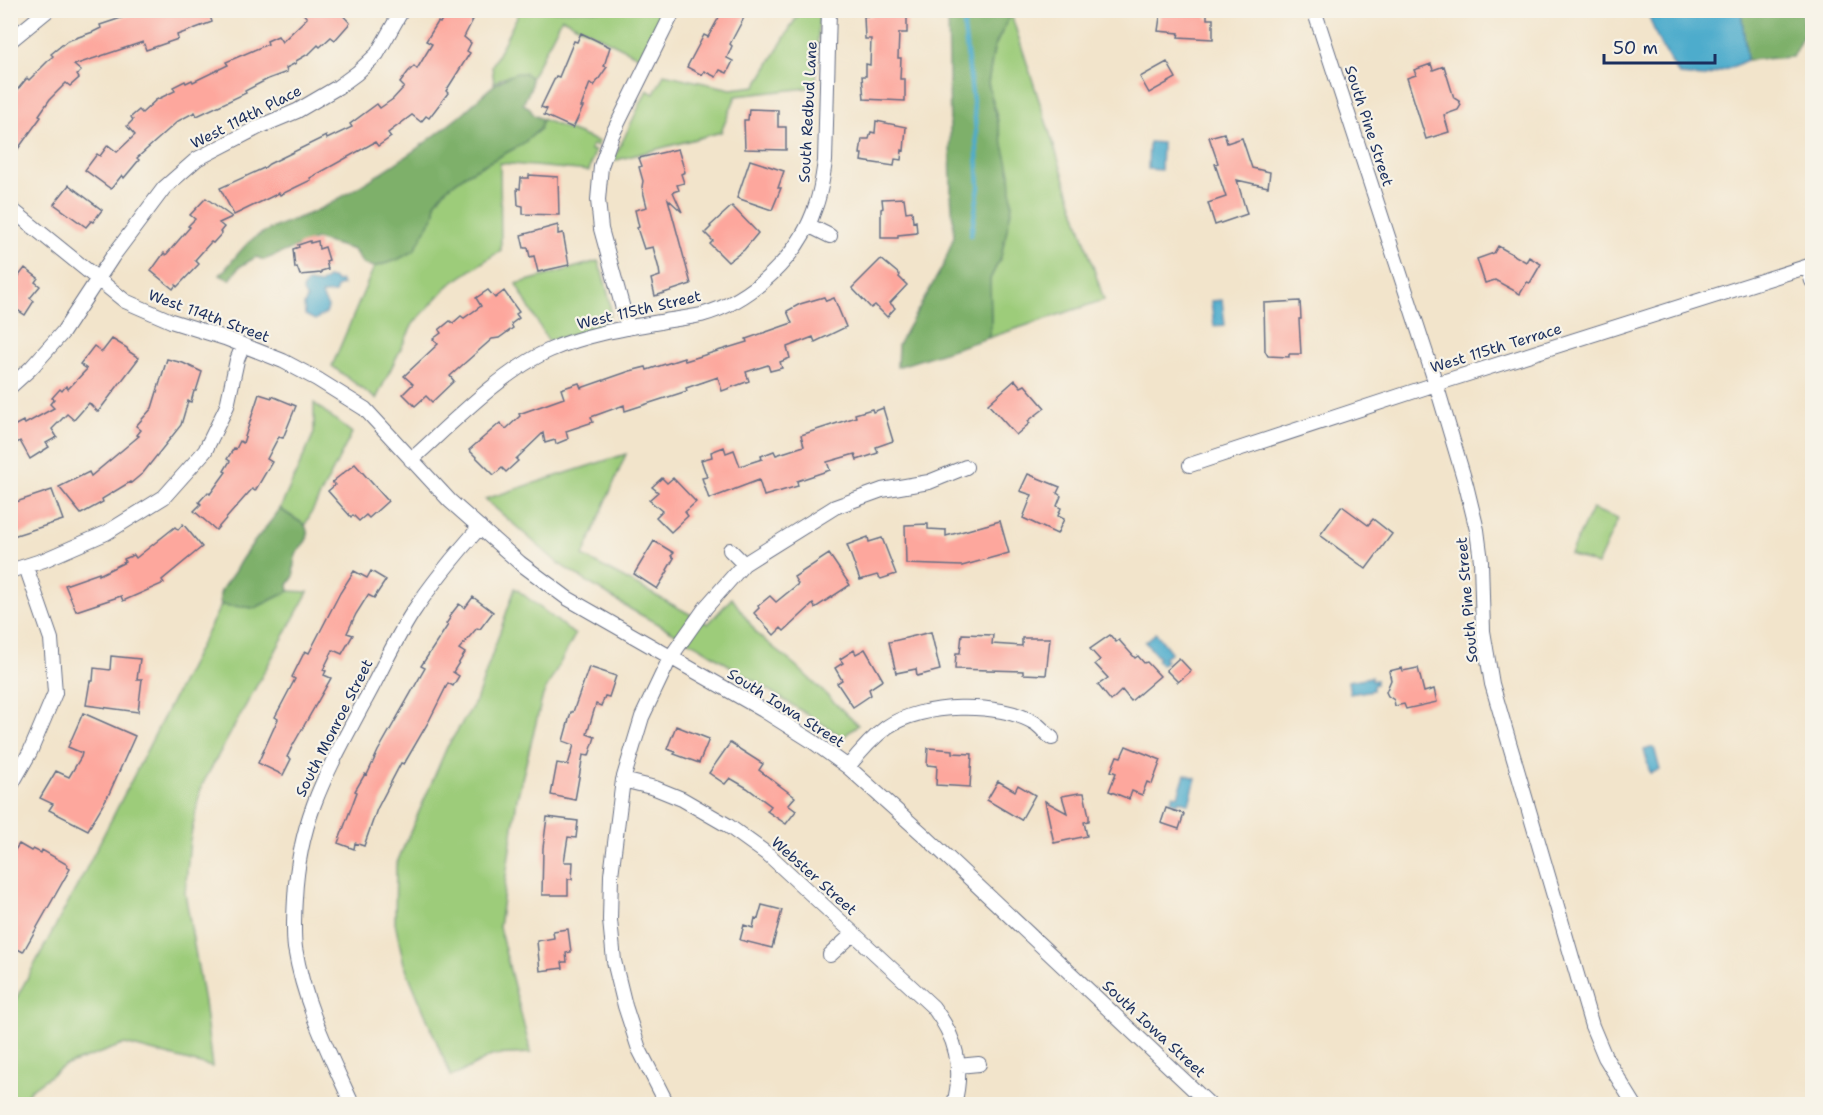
<svg xmlns="http://www.w3.org/2000/svg" width="1823" height="1115" font-family="'Shantell Sans',sans-serif">
<style>
.green{fill:#9dcc7a;stroke:#5c7e6c;stroke-width:1.5}
.forest{fill:#7eb06a;stroke:#4c7064;stroke-width:1.5}
.water{fill:#4eaccc;stroke:#346e95;stroke-width:1.5}
.lines{fill:none;stroke-linecap:round;stroke-linejoin:round}
.stream{stroke:#4eaccc;stroke-width:4.5}
.building{fill:#fda79d}
.street-casing{stroke:#666e84;stroke-width:16}
.street{stroke:#fff;stroke-width:14}
.labels{text-anchor:middle;stroke-width:4.5;stroke-linejoin:round;paint-order:stroke}
.street-label{font-size:15px;fill:#1b2f5e;stroke:#f7f3e8}
</style>
<rect width="100%" height="100%" fill="#f7f3e8"/>
<filter id="ink" filterUnits="userSpaceOnUse"><feTurbulence type="fractalNoise" baseFrequency=".0167" numOctaves="2"/><feDisplacementMap in="SourceGraphic" scale="12" xChannelSelector="R" yChannelSelector="G"/><feConvolveMatrix kernelMatrix="1 2 1 2 8 2 1 2 1" color-interpolation-filters="sRGB"/></filter>
<filter id="wash" filterUnits="userSpaceOnUse"><feTurbulence type="fractalNoise" baseFrequency=".008" numOctaves="4" result="noise"/><feDisplacementMap in="SourceGraphic" scale="24" xChannelSelector="R" yChannelSelector="G"/><feGaussianBlur stdDeviation="1.35" result="paint"/><feColorMatrix in="noise" values="0 0 0 0 0 0 0 0 0 0 0 0 0 0 0 0 0 1.4 0 .05"/><feComposite in="paint" operator="in"/></filter>
<g filter="url(#wash)">
<rect width="100%" height="100%" fill="#f2e4cb"/>
<path class="green" d="M652,10L661,15L640,57L562,18L531,78L525,73L503,77L494,83L492,66L520,11Z
M819,12L816,87L736,96L721,132L613,161L647,90L654,94L664,74L731,89L756,86L799,13Z
M1011,14L1104,300L988,338L991,326L990,279L1001,257L998,121L988,83L994,48Z
M542,119L599,142L597,146L592,145L590,150L595,151L589,171L500,163L501,250L449,285L413,324L376,399L332,366L374,267L397,260L424,232L435,213V203L446,189L467,174L521,145L540,129Z
M598,261C602,272 614,307 609,317C602,331 563,337 548,341L516,284Z
M314,403L352,433L305,525L280,509L314,433Z
M626,454L583,556L708,624L732,598L758,635L795,665L858,725L843,737L700,647L632,610L559,564L485,499Z
M1592,509L1618,519L1597,565L1570,554Z
M515,588L575,635L543,695L517,799L499,927L531,1053L493,1055L458,1074L451,1076L404,964L395,923L396,865L447,747L476,701Z
M289,591L308,592L201,787L190,840L185,893L204,1002L212,1067L125,1044L64,1066L30,1090L22,1104H11V1008L82,877L221,605L255,608Z"/>
<path class="forest" d="M948,11H1012L994,48L988,83L1010,173L1012,206L1001,257L990,279L991,326L988,338L897,367L898,345L944,264L954,236L951,193Z
M1741,11H1801L1806,30L1792,57L1747,60Z
M517,73H525L531,78V87L523,104L530,108L533,115L542,119L540,129L521,145L467,174L446,189L435,203V213L414,251L397,260L374,267L363,264L354,250L316,239L264,260L256,257L239,267L230,280L220,275C231,264 242,246 254,238C276,224 303,218 326,206C372,180 415,152 456,119C477,103 491,81 517,73Z
M280,509L305,525C311,540 306,540 298,551C294,558 293,568 294,576L288,585L289,591L255,608L221,605C215,588 231,581 237,567C248,546 266,529 280,509Z"/>
<path class="water" d="M1647,11H1741L1747,60L1730,68L1703,77L1679,75L1657,38Z
M1149,142L1162,143L1161,170L1148,169Z
M328,278H333L337,282L340,280L343,285L338,286L335,293L321,294L328,307L326,313L315,320L305,315L304,305L307,299L303,292V287L308,282L320,284Z
M1222,300L1225,325L1214,326L1211,301Z
M1156,633L1171,652L1163,658L1166,661L1161,665L1157,660L1159,658L1145,642Z
M1371,677V681L1376,680V684L1373,685V690L1350,694L1348,681Z
M1654,747L1660,770L1650,773L1644,750Z
M1185,774L1196,778L1189,804L1179,800L1177,803L1171,801L1173,795L1178,796Z"/>
<g class="lines">
<path class="stream" d="M966,10L964,28L975,118L979,187L971,235"/>
</g>
<g id="blocks">
<path class="building" d="M145,10H208L212,22L177,35L178,39L146,50L143,42L74,65L81,71L77,75L79,78L70,86L66,83L50,99L39,115L41,117L10,160V103L16,97L13,95L27,78L29,80L53,56L51,54L67,41L93,32L101,28L100,25Z
M300,10H338L350,23L335,40L331,37L320,47L318,45L310,53L296,61V63L286,68L287,72L268,79L245,91L246,93L197,116L195,112L178,121L137,158L139,160L124,178L122,175L111,189L85,170L97,154L100,156L108,145L117,152L135,135L127,126L133,120L131,117L139,110L142,113L156,100L175,91L173,87L185,81L186,83L192,80L193,82L228,65L226,62L268,44L267,41L278,36L282,42L307,18Z
M447,10H478L464,37L471,43L467,51L470,53L446,91L448,93L429,118L426,116L421,122L412,115L388,133L391,137L378,146L375,142L310,178L311,180L280,195L279,193L234,215L220,188L264,168L269,164L326,136L327,139L352,127L350,124L377,104L380,108L393,99L404,87L400,83L408,72L414,66L417,69L432,44L426,41L438,22L440,23Z
M723,10H748L730,44L732,46L727,58L733,61L727,73L720,70L716,77L704,71L702,75L687,67L704,35L708,37Z
M872,10H907V33H899L898,58H901L900,79H905V101L864,99L862,76H866V64L870,65L871,39H865L864,16H872Z
M1161,10H1207V19H1213V39L1178,37L1179,33L1158,31Z
M581,33L610,47L604,66L607,67L594,86L590,83L581,107H583L573,128L544,115L547,109L541,107L556,76L559,77L574,41L577,42Z
M1167,62L1176,78L1149,93L1140,77Z
M1431,64L1433,70L1444,66L1454,98L1459,101L1461,105L1458,110L1444,115L1449,132L1426,139L1407,78L1416,75L1414,70Z
M749,109L778,110V127H786V150L745,149L744,120H748Z
M876,121L906,127L904,151L902,150L901,160L895,159L894,166L861,161L862,154H860L862,139H869L871,132L875,133Z
M1224,133L1227,143L1242,138L1252,168L1270,172L1268,187L1237,180L1247,214L1215,225L1208,203L1226,197L1215,164L1218,163L1209,137Z
M678,149L685,172L681,174L684,183L677,185L679,190L673,192L682,212L668,199L691,284L655,296L651,279L660,276L659,269L653,247L644,249L637,228L639,227L635,210L647,207L642,187L643,181L639,167L642,166L639,158Z
M750,160L784,171L778,188H781L772,210L737,198Z
M529,175L558,177L559,215L523,214V206L518,205L517,188L520,189L521,178H529Z
M69,185L102,210L93,222L91,221L86,227L54,204Z
M206,198L232,217L219,223L224,227L220,232L222,233L213,243L211,242L195,260L199,264L177,287L176,285L173,289L151,271L164,253L166,255L190,227L188,226L195,219L190,215Z
M904,198L906,212L912,211L913,222L916,221L917,233L898,235V238H881V209L883,208L882,199Z
M732,206L758,233L744,250L728,262L710,244L713,241L705,233L711,227L710,226Z
M558,225V234L563,233L569,265L538,272L534,256L530,257L528,248H524L521,235Z
M310,241V243L318,241L319,249L325,247L329,260L326,261L328,269L321,271V273L300,275L297,267L295,268L293,249L299,247L298,245Z
M1498,246L1526,262L1529,257L1541,264L1530,283L1527,282L1520,294L1495,280L1485,283L1477,259L1494,253Z
M881,259L900,275L899,277L907,285L890,303L895,308L887,317L875,305L871,308L852,288Z
M25,268L38,278L35,282L40,286L30,298L34,301L25,315L10,305V272L18,277Z
M488,290L495,298L504,291L519,312L516,314L519,318L511,324L513,328L499,338L492,339L450,376L454,381L432,402L426,396L415,406L403,394L413,384L404,376L438,344L433,339L441,333L439,330L450,321L453,323L461,316L464,318L481,306L476,298Z
M824,297L826,301L834,298L846,327L815,342L813,337L787,347L790,358L780,362L782,368L770,371L768,365L746,372L749,381L722,391L718,377L686,388L687,391L625,411L624,405L591,417L593,422L566,431L568,439L556,444L555,440L545,443L543,433L516,459L518,461L506,472L502,468L494,475L469,450L500,423L506,429L520,416L519,414L564,398L561,389L579,383L581,388L630,371L646,367L647,370L684,358L685,361L747,342L746,339L792,323L787,311L800,304Z
M1300,301L1301,319H1299L1301,354H1289V357L1268,356L1265,351L1264,303Z
M112,339L127,348L128,351L139,358L98,412L89,403L74,420L67,414L52,429L57,437L46,443L49,447L30,459L20,441L17,443L10,433V428L23,421L25,424L54,408L50,404L54,399L52,398L60,389L62,391L66,386L68,389L87,369L80,364L94,346L102,352Z
M167,359L183,363L202,372L196,391H194L191,402L188,401L181,425L143,473L131,483L130,482L102,499L103,502L81,514L59,487L89,472L91,476L139,436L137,435L141,430L136,426L152,408Z
M1015,380L1021,387L1025,385L1045,408L1028,421L1030,423L1016,435L988,404Z
M259,394L272,398V396L296,406L283,438L279,437L277,440L267,459L272,462L255,491L252,489L216,530L194,511L201,504L199,502L208,492L210,494L226,472L224,471L230,461L227,459L234,448L236,449L240,441L243,443Z
M883,408L893,441L876,447L878,453L857,460L855,454L827,462L830,470L797,481L798,486L764,496L759,480L709,499L702,478L707,477L701,460L712,457L711,452L724,447L726,453L734,450L740,466L762,459L761,456L774,451L776,455L804,446L801,435L856,417L855,414L872,409L873,412Z
M355,464L388,501L369,518L366,515L359,521L353,515L351,517L328,491L335,485L332,482Z
M1028,474L1060,487L1057,493L1061,496L1057,506L1061,508L1058,516L1064,519L1057,534L1023,518L1032,495L1020,491Z
M662,478L667,483L673,478L696,502L685,512L688,516L671,532L656,517L662,511L649,500L658,492L652,487Z
M52,490L63,520L10,537V504Z
M1342,506L1368,525L1373,519L1392,534L1366,569L1320,535Z
M1000,521L1009,553L962,566L906,564L905,525L928,524V529L946,530V536Z
M183,524L202,547L162,580L164,583L123,601L121,596L76,611L65,585L99,573V575L125,562L124,559L134,555L136,558L175,527L178,530Z
M868,537L869,542L882,538L896,574L881,579L877,575L860,580L847,545Z
M654,541L674,553L671,556L674,558L667,570L668,571L657,589L634,574Z
M829,554L850,585L815,608L813,604L784,631L781,628L774,635L754,613L759,608L758,606L770,596L776,602L798,584L794,577Z
M354,571L367,578L371,571L386,580L374,598L368,595L356,614L347,633L353,635L342,654L333,650L323,670L326,671L324,675L331,678L293,745L287,757L291,759L283,775L258,763L278,719L275,717L295,679L292,677L305,651L309,653L340,593Z
M473,597L493,612L480,629L477,628L459,649L465,653L453,672L459,676L453,686L448,683L429,721L404,764L401,763L377,809L364,846L355,843L354,849L338,843L357,792L355,791L365,774L367,775L378,751L425,668L421,666L448,625L446,624L450,618L449,617L459,604L465,608Z
M931,632L940,670L917,676L916,669L896,673L889,642Z
M962,634L993,635L992,644L1022,646V638H1050L1046,675L1023,674V671L955,669L956,653H960Z
M1110,635L1116,642L1119,640L1135,658L1138,656L1144,663L1147,662L1160,676L1131,701L1122,690L1111,701L1098,685L1108,678L1095,664L1100,660L1090,649Z
M865,649L883,680L869,689L871,695L853,707L837,683L842,680L835,668L843,663L840,659L854,650L856,654Z
M111,656L140,659L137,679H142L138,712L86,705L90,681H93L94,668L110,670Z
M1179,658L1191,671L1178,682L1166,670Z
M589,667L616,676L609,697L605,696L601,706L596,704L587,734L595,737L589,756L583,755L575,800L551,795L557,763L568,765L574,745L563,741L571,712H573Z
M1402,668L1403,671L1418,668L1424,692L1434,689L1437,702L1406,709L1404,704L1395,706L1394,700L1388,696L1386,692L1391,680L1389,671Z
M83,713L135,736L109,794L88,830L49,810L53,804L40,798L56,771L69,777L81,757L82,753L68,747Z
M676,726L709,739L699,763L674,754L676,752L667,749Z
M730,743L763,764L759,770L795,797L788,805L796,811L786,824L767,811L771,806L747,788L730,778L725,784L709,773Z
M1126,746L1161,760L1152,784L1147,782L1142,795L1132,791L1129,799L1109,791L1116,773L1111,771L1117,756L1121,757Z
M928,748L953,750V753L972,754L970,787L936,785L937,766L927,765Z
M998,781L1015,791L1018,785L1035,795L1021,820L987,800Z
M1079,793H1084L1089,816V821L1084,822L1087,836L1054,843L1045,801L1067,813L1062,796Z
M1166,808L1184,814L1179,829L1161,823Z
M547,817L578,821L576,838L568,837L564,862H573L572,879H568V895H542L543,848Z
M19,844L31,851L33,849L41,853L42,850L68,865L67,867L70,869L23,952L10,945V857Z
M762,905L782,910L772,948L740,940L744,925L753,928L755,918L758,919Z
M568,929L571,952L566,953L567,962H562L563,968L540,971L537,941L554,938L553,931Z"/>
</g>
</g>
<g filter="url(#ink)">
<use href="#blocks" fill-opacity="0" stroke="#666e84" stroke-width="1.5"/>
<g class="lines">
<defs>
<path id="street" d="M1317,19L1436,384L1466,485L1477,530L1481,561L1483,631L1492,684L1592,1026L1605,1057L1634,1104
M10,41L48,10
M10,208L125,301L171,321L225,338L283,361L317,379L365,409L450,501L520,563L567,598L763,710L812,741L848,767L926,837L1209,1104
M808,225L830,236
M1808,267L1812,281
M628,327L601,229L598,200L601,166L612,135L674,10
M10,387L31,368L63,332L113,256L164,188L197,159L261,126L297,111L338,87L357,73L377,54L402,10
M411,460C450,425 502,371 550,350C584,335 624,328 660,322C674,319 688,318 701,315C752,301 800,256 816,205C821,191 823,176 825,161L829,10
M1190,465L1436,384L1812,265
M730,550L744,564
M10,571L44,560L106,533L164,497L205,451L227,406L237,360L243,345
M848,767C859,753 872,738 887,727C922,703 998,701 1035,723C1041,727 1046,734 1052,738
M623,780L655,788L682,799L727,825L770,856L933,1007C956,1037 964,1067 954,1104
M10,787L30,752L55,693L51,639L26,567
M830,955L853,934
M958,1066L979,1064
M352,1104C329,1053 304,1004 295,948C293,931 294,915 295,898C299,818 327,772 363,704C380,674 394,641 413,612C433,582 456,554 480,527
M667,1104L639,1049L625,1006L614,961L610,920L611,875L623,780L642,717L670,658L706,607L744,564L835,507L882,490L929,482L966,467"/>
</defs>
<use href="#street" class="street-casing"/>
<use href="#street" class="street"/>
</g>
</g>
<g class="labels">
<g class="street-label">
<text transform="translate(808 112) rotate(-87)" y="5">South Redbud Lane</text>
<text transform="translate(246 117) rotate(-27)" y="5">West 114th Place</text>
<text transform="translate(1369 126) rotate(72)" y="5">South Pine Street</text>
<text transform="translate(639 310) rotate(-13)" y="5">West 115th Street</text>
<text transform="translate(209 316) rotate(20)" y="5">West 114th Street</text>
<text transform="translate(1496 348) rotate(-17)" y="5">West 115th Terrace</text>
<text transform="translate(1467 600) rotate(-95)" y="5">South Pine Street</text>
<text transform="translate(786 708) rotate(32)" y="5">South Iowa Street</text>
<text transform="translate(334 728) rotate(-63)" y="5">South Monroe Street</text>
<text transform="translate(814 876) rotate(42)" y="5">Webster Street</text>
<text transform="translate(1154 1029) rotate(43)" y="5">South Iowa Street</text>
</g>
</g>
<rect width="1823" height="1115" fill="none" stroke="#f7f3e8" stroke-width="36"/>
<path d="M1604 54v9h111v-9" fill="none" stroke="#1b2f5e" stroke-width="3"/>
<text x="1613" y="54" font-size="18" fill="#1b2f5e" stroke="#f7f3e8" stroke-width="4.5" paint-order="stroke">50 m</text>
</svg>
